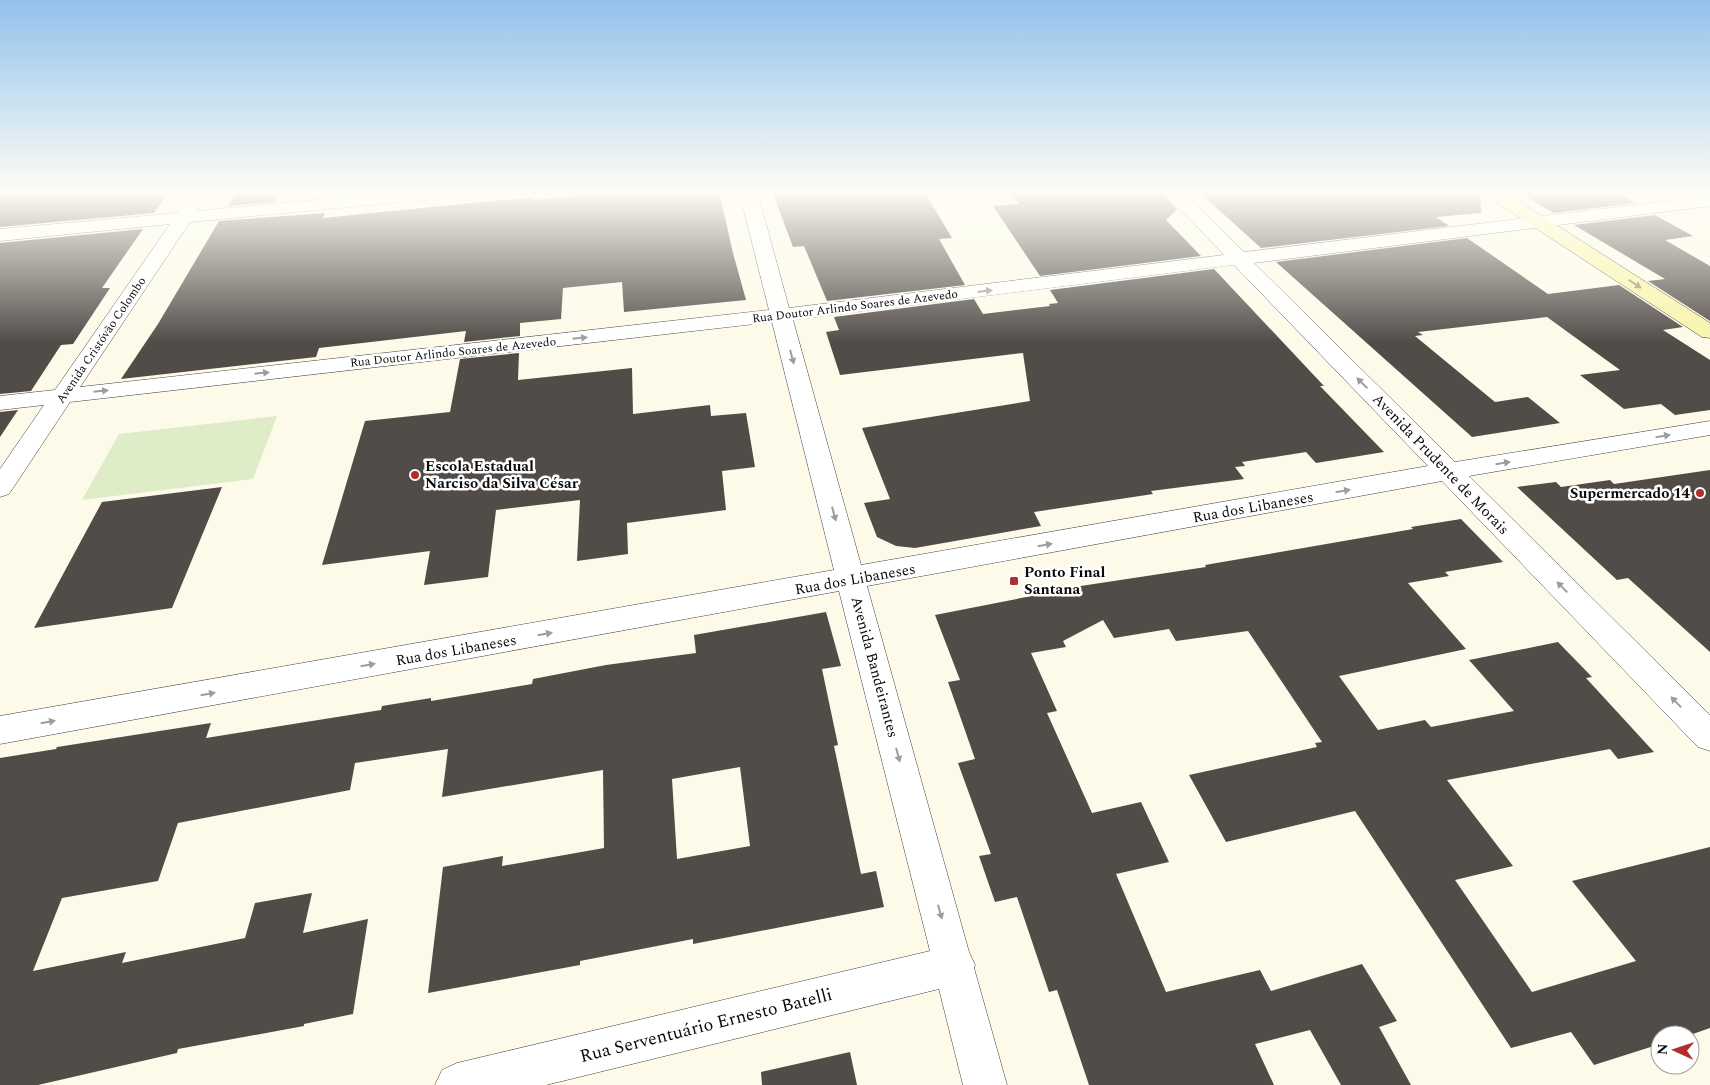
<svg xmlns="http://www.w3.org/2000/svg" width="1710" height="1085" font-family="Spectral,serif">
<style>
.pitch{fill:#deecc7}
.building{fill:#524c48;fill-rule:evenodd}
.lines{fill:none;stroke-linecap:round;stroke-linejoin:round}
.street-casing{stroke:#3d3d3d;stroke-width:1}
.secondary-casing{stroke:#2c2c2c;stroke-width:1}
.street{fill:#fff;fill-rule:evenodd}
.secondary{fill:#f9f4a9;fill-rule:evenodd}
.oneway{fill:#999669}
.oneway2{fill:#9d9d9d}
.poi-dot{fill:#af2e2e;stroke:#fff;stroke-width:2}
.labels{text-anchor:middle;stroke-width:5;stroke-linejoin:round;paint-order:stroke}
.far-street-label{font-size:12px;fill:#0a0a0a;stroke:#fff}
.street-label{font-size:15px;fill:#0a0a0a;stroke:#fff}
.poi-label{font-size:15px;font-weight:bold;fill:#0a0a0a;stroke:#fff;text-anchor:start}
.near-street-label{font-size:18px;fill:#0a0a0a;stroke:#fff}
</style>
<rect width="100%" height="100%" fill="#fdfae9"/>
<path class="pitch" d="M277,416L253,479L82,500L119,434Z"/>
<path class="building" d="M25,191H169L154,213L0,227V193Z
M237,191H278L274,202L228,206Z
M628,191H719L733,253L746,300L624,312L622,282L563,288L561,319L520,323V336L464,342L466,331L319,348L316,357L121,379L158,324L219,221L325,213L323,218L491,201L533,198V200Z
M772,191H880L882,194L924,191L952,238L939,239L965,285L827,301L804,246L793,247Z
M1009,191H1161L1177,209L1166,220L1201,256L1040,276L993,206L1019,204Z
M1198,191H1480L1481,213L1436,217L1449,226L1261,248Z
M1517,191H1613L1635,203L1554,213Z
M1655,215L1693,236L1665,240L1710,266V321L1648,281L1665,279L1574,225Z
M143,229L102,288H110L73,344L61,345L31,391L0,394V243Z
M1467,238L1548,294L1619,285L1683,327L1663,330L1710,360V410L1675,415L1661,404L1624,409L1580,375L1620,370L1547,317L1418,332L1423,335L1415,336L1495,402L1528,397L1560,423L1472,437L1276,262Z
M1214,269L1324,386H1320L1384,452L1316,463L1306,452L1242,462L1245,466L1235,467L1244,479L1151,491L1153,494L1034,512L1041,526L915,548L896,546L877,537L864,503L890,499L862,428L1030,401L1023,353L840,375L826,332L839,330L834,317L974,299L983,314L1050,306L1049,304L1058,303L1050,290Z
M519,353L518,380L632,368L633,414L710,405L711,416L746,413L755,467L722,471L726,510L627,523L628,554L577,561L580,500L496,510L488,577L424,585L430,551L322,565L365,421L450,412L460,359Z
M18,410L0,437V412Z
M1710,470V652L1628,578L1617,580L1517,487L1556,482L1561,487L1610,480L1614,484Z
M222,487L172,608L34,628L102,502Z
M1461,519L1503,562L1445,572L1449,576L1408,583L1466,649L1339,676L1378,730L1425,720L1431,727L1514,711L1469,660L1558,642L1592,677L1586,678L1654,752L1618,759L1610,749L1447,780L1513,866L1455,880L1532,992L1636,961L1572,881L1710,847V1028L1690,1035H1660V1044L1594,1065L1571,1032L1511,1048L1355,811L1226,842L1189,775L1317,747L1315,743L1322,742L1248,631L1176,641L1169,629L1114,638L1103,620L1063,641L1066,647L1031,653L1057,711L1047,713L1092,813L1141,802L1169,862L1116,874L1166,992L1260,970L1271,991L1362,964L1397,1021L1379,1027L1411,1085H1341L1310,1030L1255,1044L1274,1085H1089L1057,990L1049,992L1017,897L995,902L979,856L991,854L958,763L975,759L948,682L960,680L935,615L1062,590L1061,589L1206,567L1205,565L1413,529L1411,527Z
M826,612L841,666L822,669L838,745L834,746L861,874L876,871L884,907L693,944V939L580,961V965L428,993L443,867L503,856L502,866L604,848L603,770L442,797L448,749L355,763L350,790L178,823L158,881L62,898L33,971L126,952L122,963L245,938L255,903L312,893L303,933L368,919L353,1014L304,1024V1026L178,1049L177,1053L38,1085H0V758L56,749L57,747L211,723L206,738L381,710L382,706L431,698V701L532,684L533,679L606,665L696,653L694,635ZM740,767L750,846L677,859L672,779Z
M850,1052L857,1085H762L761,1072Z"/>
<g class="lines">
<defs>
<path id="street" d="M193,191H211L197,211L410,191H473L470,195L464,196L190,222L80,387L769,310L739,191H757L789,308L1224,255L1163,191H1182L1244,252L1710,196V206L1254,263L1455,462L1710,421V435L1469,476L1710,715V751L1698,747L1442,481L867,586L969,952L975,965L974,968L1007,1085H963L939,989L546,1085H435L442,1070L457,1063L930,951L839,591L0,744V716L834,570L772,322L70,402L9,494L0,497V469L44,405L0,410V396L55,390L170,224L0,241V229L178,213ZM1234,265L1428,466L861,565L793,320Z"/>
<path id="secondary" d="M1482,191H1503L1710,323V338L1702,337L1485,195Z"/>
</defs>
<use href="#street" class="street-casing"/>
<use href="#secondary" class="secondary-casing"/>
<use href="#street" class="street"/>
<use href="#secondary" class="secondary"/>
</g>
<defs><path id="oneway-solid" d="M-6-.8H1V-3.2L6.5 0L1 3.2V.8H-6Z" transform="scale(1.25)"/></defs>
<use class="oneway" href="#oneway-solid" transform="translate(1635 284) rotate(33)"/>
<g class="oneway2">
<use href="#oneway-solid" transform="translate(985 291) rotate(-7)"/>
<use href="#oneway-solid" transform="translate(580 338) rotate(-6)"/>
<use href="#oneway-solid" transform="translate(792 357) rotate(75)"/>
<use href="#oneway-solid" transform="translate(262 373) rotate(-6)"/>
<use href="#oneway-solid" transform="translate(1362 383) rotate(-135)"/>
<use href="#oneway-solid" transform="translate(101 391) rotate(-6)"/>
<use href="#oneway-solid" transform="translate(1663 436) rotate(-9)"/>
<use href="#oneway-solid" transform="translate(1503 463) rotate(-9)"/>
<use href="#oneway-solid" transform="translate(1343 491) rotate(-10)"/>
<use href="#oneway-solid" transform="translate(834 514) rotate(75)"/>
<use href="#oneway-solid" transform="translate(1045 545) rotate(-10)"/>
<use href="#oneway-solid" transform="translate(1562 587) rotate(-134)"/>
<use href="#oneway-solid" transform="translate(545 634) rotate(-10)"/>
<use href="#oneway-solid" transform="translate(368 665) rotate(-10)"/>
<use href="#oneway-solid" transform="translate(208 694) rotate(-10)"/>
<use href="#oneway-solid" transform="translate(1676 702) rotate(-134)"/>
<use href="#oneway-solid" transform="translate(48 722) rotate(-10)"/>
<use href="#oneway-solid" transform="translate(898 755) rotate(75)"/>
<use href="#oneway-solid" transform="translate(940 912) rotate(75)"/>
</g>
<linearGradient id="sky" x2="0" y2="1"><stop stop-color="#92c2ec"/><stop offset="0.56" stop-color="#fefdf5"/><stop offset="1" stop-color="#fefdf5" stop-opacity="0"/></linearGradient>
<rect width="1710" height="343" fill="url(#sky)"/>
<g class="poi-dot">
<circle cx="415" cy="475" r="5"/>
<circle cx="1700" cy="493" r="5"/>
<rect x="1009" y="576" width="10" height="10" rx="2.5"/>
</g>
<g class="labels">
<g class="far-street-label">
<text transform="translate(855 306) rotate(-7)" y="4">Rua Doutor Arlindo Soares de Azevedo</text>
<text transform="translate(101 340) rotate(-56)" y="4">Avenida Cristóvão Colombo</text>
<text transform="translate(453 352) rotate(-6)" y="4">Rua Doutor Arlindo Soares de Azevedo</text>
</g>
<g class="street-label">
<text transform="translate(1441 464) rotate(46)" y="5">Avenida Prudente de Morais</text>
<text transform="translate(1253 507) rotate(-10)" y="5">Rua dos Libaneses</text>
<text transform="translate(855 579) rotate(-10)" y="5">Rua dos Libaneses</text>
<text transform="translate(456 650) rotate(-10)" y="5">Rua dos Libaneses</text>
<text transform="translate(875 667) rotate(75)" y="5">Avenida Bandeirantes</text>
</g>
<g class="poi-label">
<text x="425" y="471">Escola Estadual<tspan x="425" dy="17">Narciso da Silva César</tspan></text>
<text x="1690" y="498" text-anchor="end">Supermercado 14</text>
<text x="1024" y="577">Ponto Final<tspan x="1024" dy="17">Santana</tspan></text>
</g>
<g class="near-street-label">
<text transform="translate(706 1025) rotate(-14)" y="6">Rua Serventuário Ernesto Batelli</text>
</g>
</g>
<g transform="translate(1675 1050) rotate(273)"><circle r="24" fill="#ffffff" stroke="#9d9d9d"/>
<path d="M0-4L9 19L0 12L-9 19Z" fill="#af2e2e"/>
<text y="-8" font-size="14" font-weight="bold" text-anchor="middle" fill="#0a0a0a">N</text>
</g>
</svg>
